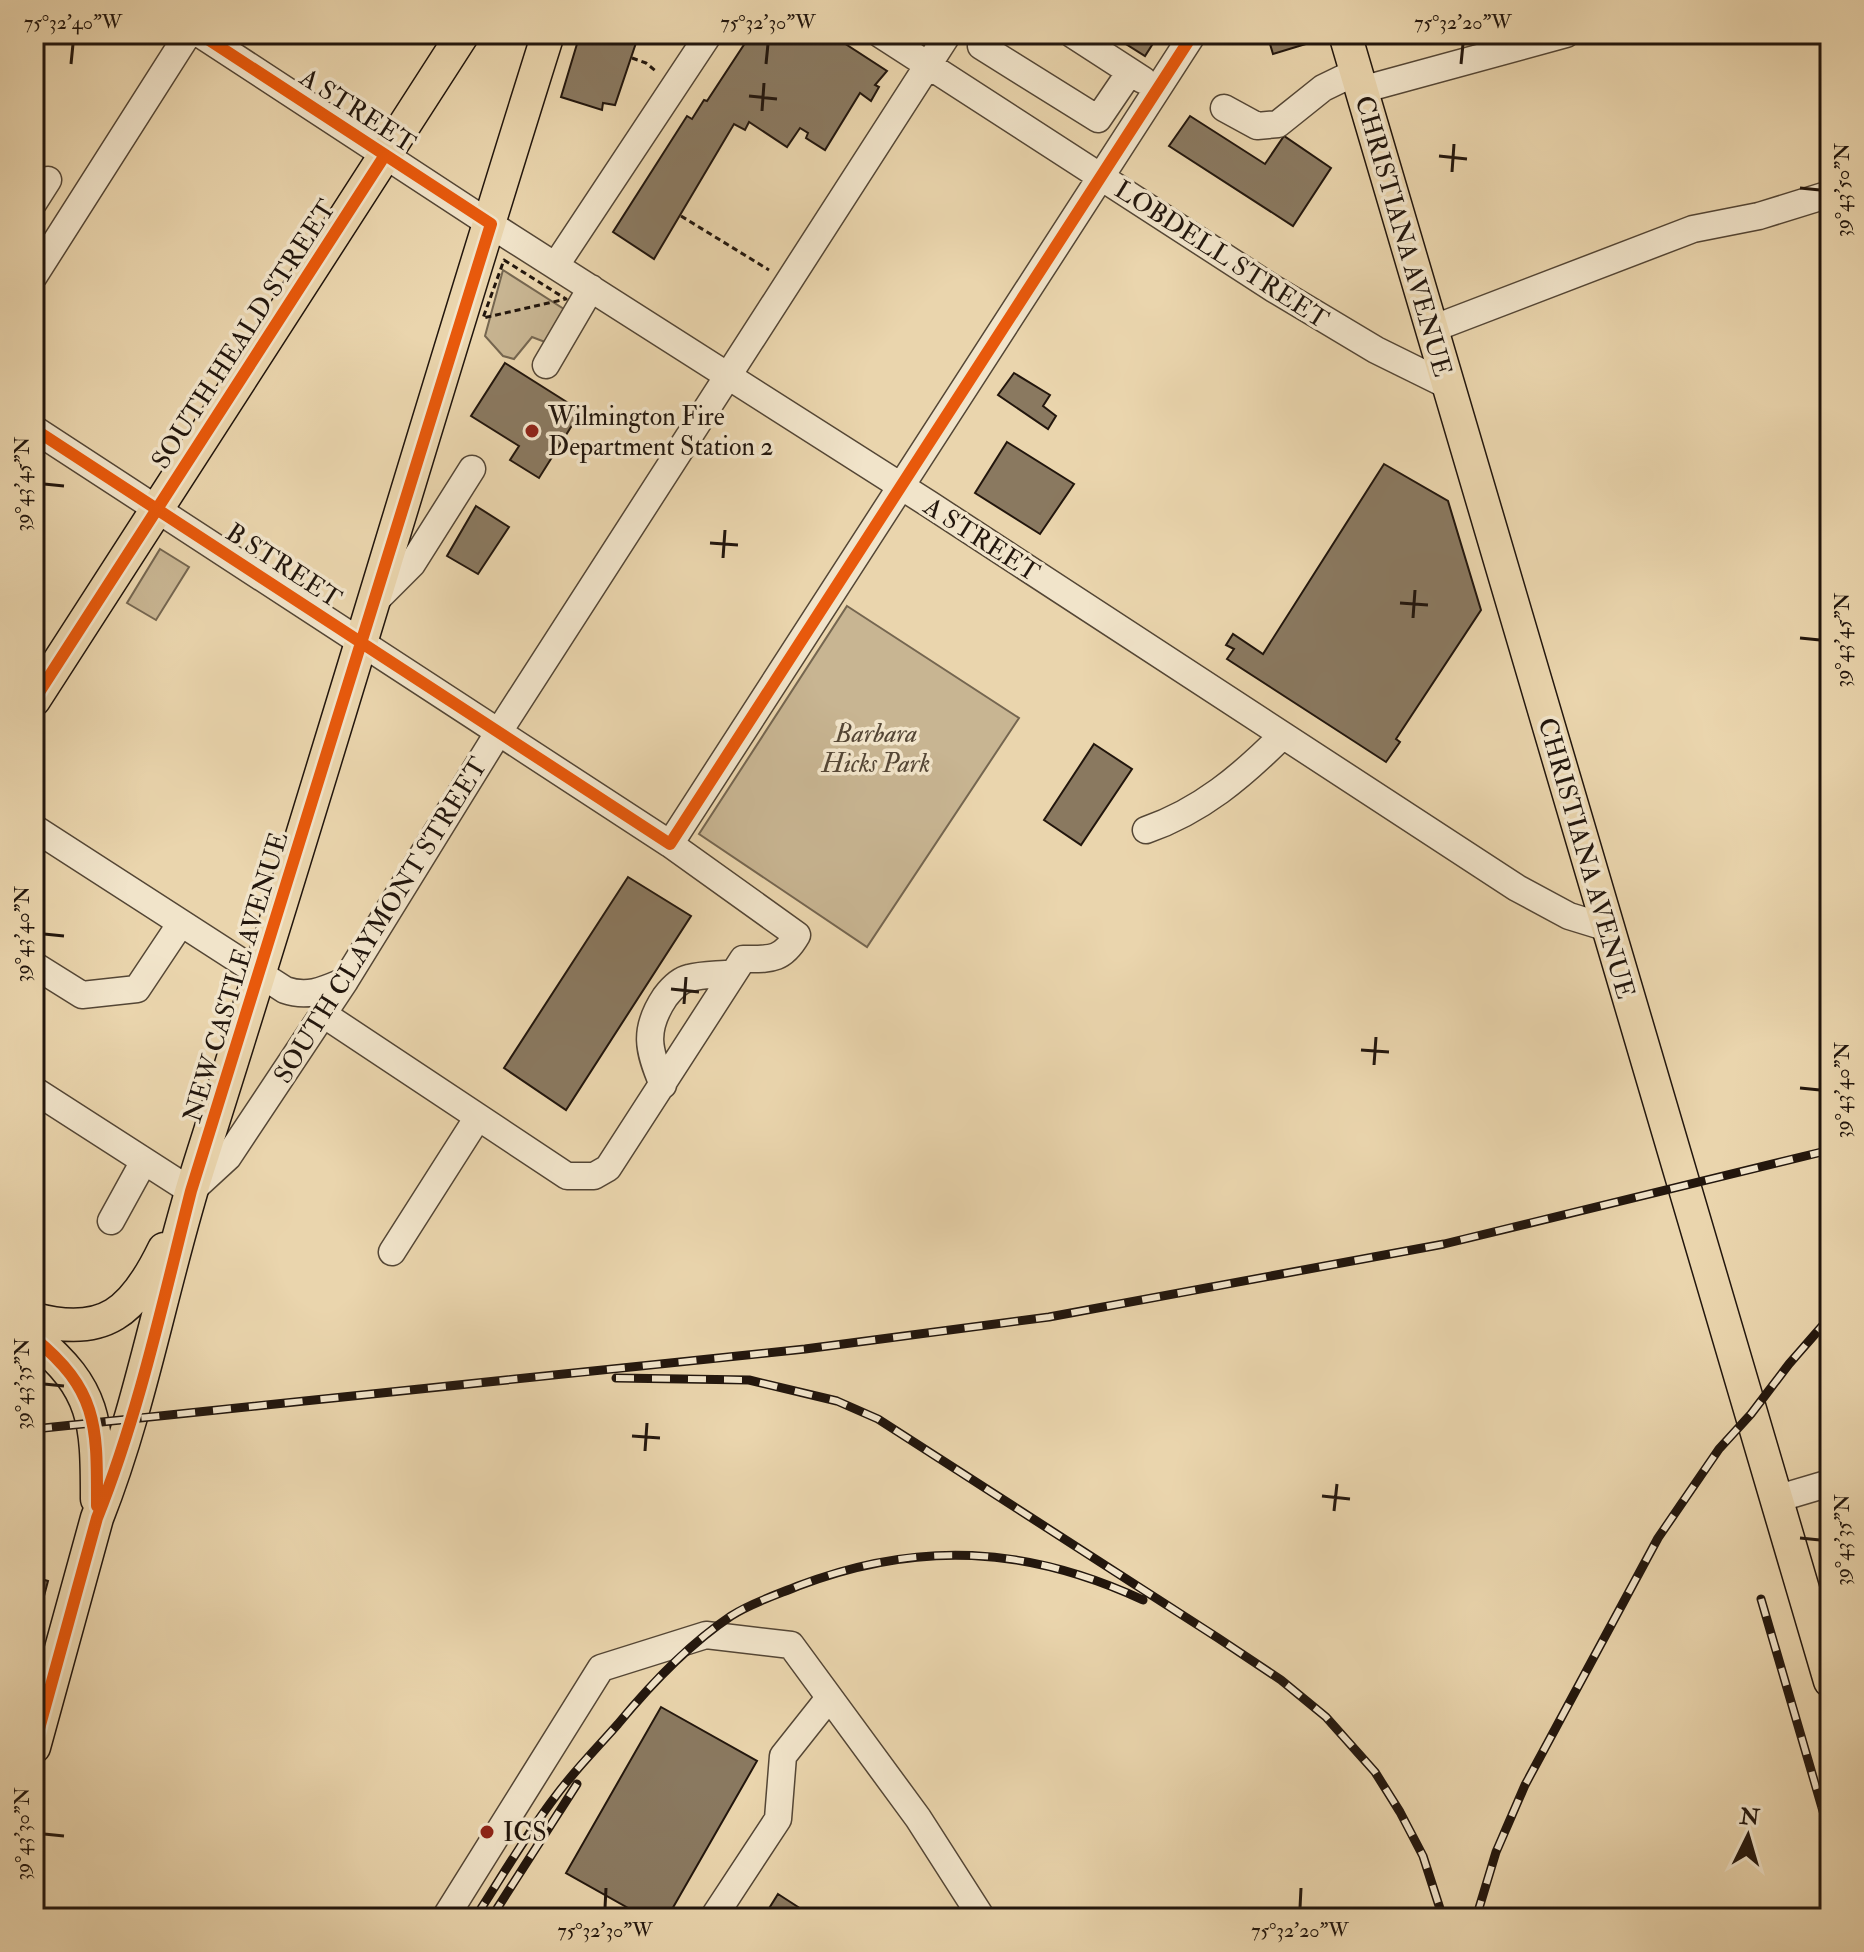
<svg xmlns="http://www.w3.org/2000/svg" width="1864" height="1952" font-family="'IM FELL Double Pica',serif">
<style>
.green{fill:#c8b592;stroke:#756650;stroke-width:2}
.building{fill:#8a7960;stroke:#22160d;stroke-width:2}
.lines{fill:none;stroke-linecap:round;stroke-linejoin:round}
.minor-casing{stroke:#544635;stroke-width:29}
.major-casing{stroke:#22160d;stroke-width:35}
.path{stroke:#22160d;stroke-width:3;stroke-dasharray:6 4;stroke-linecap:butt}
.minor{stroke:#f1e4ca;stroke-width:26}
.major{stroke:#ead5ad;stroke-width:32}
.rail-casing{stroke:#22160d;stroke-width:9}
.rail{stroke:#f1e4ca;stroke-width:6;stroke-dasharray:18;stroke-linecap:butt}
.cycleway-casing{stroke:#f1e4ca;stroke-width:17}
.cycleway{stroke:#e8590c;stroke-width:12}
.ticks{fill:none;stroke:#22160d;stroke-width:3}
.poi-dot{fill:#8f2418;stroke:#f1e4ca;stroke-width:3}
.labels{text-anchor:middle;stroke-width:7;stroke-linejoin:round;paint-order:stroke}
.street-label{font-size:26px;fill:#22160d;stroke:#f1e4ca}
.poi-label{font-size:26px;fill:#22160d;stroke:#f1e4ca;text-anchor:start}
.park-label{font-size:26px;font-style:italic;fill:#544635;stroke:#f1e4ca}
.neatline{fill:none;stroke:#22160d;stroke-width:3}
.ticks-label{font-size:20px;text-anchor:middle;fill:#22160d}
</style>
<rect width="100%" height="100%" fill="#ead5ad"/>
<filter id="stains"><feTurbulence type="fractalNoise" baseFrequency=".0025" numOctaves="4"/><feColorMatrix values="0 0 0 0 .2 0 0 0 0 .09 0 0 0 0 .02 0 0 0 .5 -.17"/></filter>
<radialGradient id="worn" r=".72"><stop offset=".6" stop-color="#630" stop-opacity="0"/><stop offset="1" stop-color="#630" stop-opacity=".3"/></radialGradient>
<path class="green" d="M503,270L567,311L545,342L532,337L514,359L503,356L485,336Z
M160,549L189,567L156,620L127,603Z
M847,606L1019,718L867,947L699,834Z"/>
<path class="building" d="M580,34H639L615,105L603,103L602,110L561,97Z
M751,34H830L887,71L875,85L879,87L871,101L860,93L825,150L806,138L808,133L800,128L787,147L749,122L745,130L734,124L654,259L613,232L687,116L692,119L704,100L707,101Z
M1110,34H1159L1145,56Z
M1267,34H1307L1309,43L1273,54Z
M1190,116L1265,164L1284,136L1331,168L1293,226L1169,146Z
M505,363L581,411L539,478L510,460L519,446L471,416Z
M1014,373L1050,395L1043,406L1056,416L1048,429L998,395Z
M1007,442L1074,484L1040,534L975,493Z
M1384,464L1448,501L1481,610L1396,739L1400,742L1386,762L1227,659L1234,649L1226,645L1233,634L1263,654Z
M476,506L509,527L478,574L447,556Z
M1094,744L1132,769L1081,845L1044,820Z
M628,877L691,916L566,1110L504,1068Z
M34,1577L48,1581L44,1596L34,1593Z
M661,1707L757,1761L667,1918H646L566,1873Z
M778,1894L815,1918H763Z"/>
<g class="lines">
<defs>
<path id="minor" d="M200,34L510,237L929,504L1517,888L1569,916L1608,928
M880,34L1274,289L1376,350L1449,386
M989,34L981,46L1098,119L1130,72
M1072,34L1143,80
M1361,90L1566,34
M1224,108L1257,126L1278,124L1323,88L1356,72
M34,202L48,180
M556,265L709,34
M34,276L188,34
M1432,329L1693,229L1759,216L1830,194
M546,365L591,288
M34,429L670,844L797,935C782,961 770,959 743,959L608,1168L594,1176H567L323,1014
M374,602L412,564L472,469
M34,828L285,990C308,998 324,990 345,981
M1146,830C1201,811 1242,776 1282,736
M670,844L1193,34
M34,965L82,995L137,989L181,923
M663,1085C648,1050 643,1030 665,997C671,989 680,980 689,978C703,974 719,975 733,973
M34,1090L191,1191L228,1157L345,981L498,733L948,34
M111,1221L144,1161
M392,1252L478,1117
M1776,1499L1830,1483
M445,1918L601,1668L706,1635L791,1645L918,1818L982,1918
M713,1918L778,1819L783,1756L829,1698"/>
<path id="major" d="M1345,34L1830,1681
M34,700L463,34
M34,1319C105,1338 134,1311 164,1249
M34,1338C96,1389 97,1422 97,1499
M34,1747L97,1518C142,1404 162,1283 199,1166C319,790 429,411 548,34"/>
</defs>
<use href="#minor" class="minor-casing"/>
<use href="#major" class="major-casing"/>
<path class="path" d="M632,58L646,63L657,72
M681,216L769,270
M504,260L566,299L483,318Z"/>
<use href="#minor" class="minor"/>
<use href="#major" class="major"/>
<defs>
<path id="rail" d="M616,1378L749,1380L837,1401L878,1419L1218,1638L1281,1680L1326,1717L1375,1772L1400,1812L1423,1856L1443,1918
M34,1429L805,1349L1049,1317L1444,1244L1830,1150
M1761,1599L1830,1835
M475,1918C501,1878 526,1835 555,1797C574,1771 597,1748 618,1724C651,1684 688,1645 731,1616C751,1603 776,1595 798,1586C918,1540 1027,1546 1143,1600
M491,1918L577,1784
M1476,1918L1496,1852L1525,1785L1658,1538L1719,1449L1751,1414L1789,1364L1830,1317"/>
</defs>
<use href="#rail" class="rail-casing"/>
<use href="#rail" class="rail"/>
<defs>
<path id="cycleway" d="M34,429L670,844L1193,34
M34,700L385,155
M34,1338C99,1391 97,1427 97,1506
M34,1747L97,1518C139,1413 163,1301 191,1191L491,224L200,34"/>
</defs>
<use href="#cycleway" class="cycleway-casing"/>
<use href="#cycleway" class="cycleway"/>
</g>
<path class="ticks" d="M71,64L73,44M766,64L768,44M1461,64L1463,44M749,96L777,99M762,111L764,83M1439,156L1467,159M1452,172L1454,144M1800,188L1820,190M44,484L64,486M710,543L738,545M723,558L725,530M1400,603L1428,605M1413,618L1415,590M1800,638L1820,640M44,934L64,936M671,989L699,992M684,1004L686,977M1361,1050L1389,1052M1374,1065L1376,1037M1800,1088L1820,1090M44,1384L64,1386M632,1436L660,1438M645,1451L647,1423M1322,1496L1350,1499M1334,1511L1337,1484M1800,1538L1820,1540M44,1834L64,1836M605,1908L606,1888M1300,1908L1301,1888"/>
<g class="poi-dot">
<circle cx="532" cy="431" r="8"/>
<circle cx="487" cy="1832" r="8"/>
</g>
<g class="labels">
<g class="street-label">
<text transform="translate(358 110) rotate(33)" y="9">A STREET</text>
<text transform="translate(1404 236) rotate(74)" y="9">CHRISTIANA AVENUE</text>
<text transform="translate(1222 254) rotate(33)" y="9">LOBDELL STREET</text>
<text transform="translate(243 334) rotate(-57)" y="9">SOUTH HEALD STREET</text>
<text transform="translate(982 539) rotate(33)" y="9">A STREET</text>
<text transform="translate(284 565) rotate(33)" y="9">B STREET</text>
<text transform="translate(1587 858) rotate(74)" y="9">CHRISTIANA AVENUE</text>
<text transform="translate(380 920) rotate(-58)" y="9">SOUTH CLAYMONT STREET</text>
<text transform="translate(235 977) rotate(-73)" y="9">NEW CASTLE AVENUE</text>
</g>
<g class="poi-label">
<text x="548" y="425">Wilmington Fire<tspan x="548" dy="30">Department Station 2</tspan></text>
<text x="503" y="1841">ICS</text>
</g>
<g class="park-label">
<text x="876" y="742">Barbara<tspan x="876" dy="30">Hicks Park</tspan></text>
</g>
</g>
<rect width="1864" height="1952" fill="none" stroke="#ead5ad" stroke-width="88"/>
<g transform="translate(1748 1836) rotate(5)" stroke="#f1e4ca" stroke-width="6" paint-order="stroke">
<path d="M0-6L14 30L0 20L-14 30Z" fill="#22160d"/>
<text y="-12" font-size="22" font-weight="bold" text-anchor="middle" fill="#22160d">N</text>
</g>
<rect x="44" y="44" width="1776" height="1864" class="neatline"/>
<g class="ticks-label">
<text x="73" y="29">75°32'40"W</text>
<text x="768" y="29">75°32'30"W</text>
<text x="1463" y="29">75°32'20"W</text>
<text transform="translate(1842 190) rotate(-90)" y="7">39°43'50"N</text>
<text transform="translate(22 484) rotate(-90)" y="7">39°43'45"N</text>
<text transform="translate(1842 640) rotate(-90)" y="7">39°43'45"N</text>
<text transform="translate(22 934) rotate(-90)" y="7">39°43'40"N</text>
<text transform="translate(1842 1090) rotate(-90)" y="7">39°43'40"N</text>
<text transform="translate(22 1384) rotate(-90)" y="7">39°43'35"N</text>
<text transform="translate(1842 1540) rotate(-90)" y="7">39°43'35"N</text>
<text transform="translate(22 1834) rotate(-90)" y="7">39°43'30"N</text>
<text x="605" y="1937">75°32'30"W</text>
<text x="1300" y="1937">75°32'20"W</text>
</g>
<rect width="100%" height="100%" filter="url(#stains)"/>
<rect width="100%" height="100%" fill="url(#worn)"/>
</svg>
